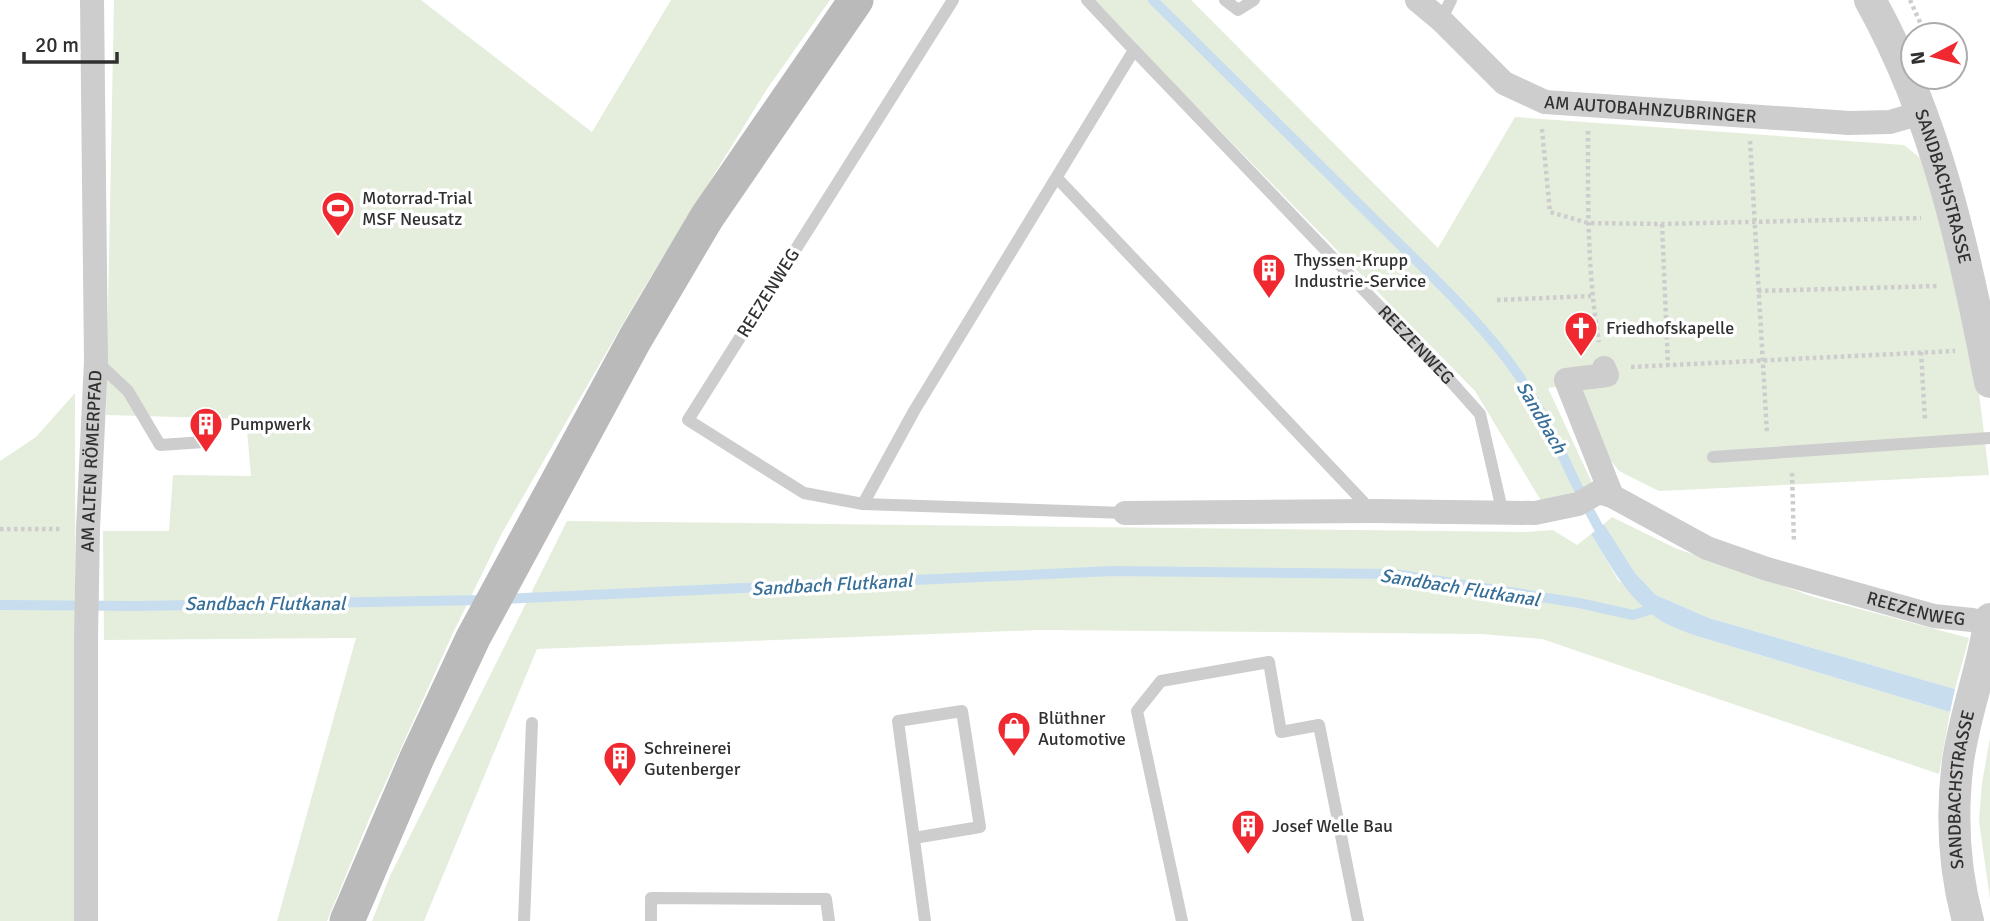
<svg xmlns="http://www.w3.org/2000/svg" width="1990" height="921" font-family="Signika,sans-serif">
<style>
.green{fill:#e5eedd}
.water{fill:#c8deef}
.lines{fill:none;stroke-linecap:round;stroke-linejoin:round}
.stream{stroke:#c8deef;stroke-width:10}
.path{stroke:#cdcdcd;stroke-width:4.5;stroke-dasharray:3.5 3.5;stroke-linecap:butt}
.service{stroke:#cdcdcd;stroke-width:12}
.minor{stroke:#cdcdcd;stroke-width:24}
.tertiary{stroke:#cdcdcd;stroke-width:32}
.secondary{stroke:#bababa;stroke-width:35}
.labels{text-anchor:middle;stroke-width:7;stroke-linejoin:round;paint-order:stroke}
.street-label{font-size:18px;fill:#303030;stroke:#fff}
.poi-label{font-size:18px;fill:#303030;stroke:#fff;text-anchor:start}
.water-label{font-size:19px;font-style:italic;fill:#386f98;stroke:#fff}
</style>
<rect width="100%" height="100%" fill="#fff"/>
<path class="green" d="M114,0H421L592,132L671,0H830L767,89L639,296L502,533L452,635L370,817L327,921H277L356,638L104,640L103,531H169L173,475L251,476L246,419L106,415Z
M1092,0H1191L1438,248L1515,117L1904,145L1924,161L1967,294L1989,475L1659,491L1619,471L1590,434L1582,384L1548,388L1593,485L1543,504L1475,391Z
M75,393L76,921H0V461L36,437Z
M1612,517L1675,548L1814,597L1969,638L1955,689L1709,618L1656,595L1635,573L1604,524Z
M567,521L1526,532L1553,530L1577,545L1591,534L1618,580L1693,635L1950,712L1939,774L1542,639L1482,634L1040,630L537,649L424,921H372L390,876Z
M1990,738V899L1979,821L1982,783Z"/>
<path class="water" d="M1604,524L1635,573L1656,595L1709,618L1955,689L1950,712L1693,635C1684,631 1672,627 1663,622C1629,601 1611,567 1591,534Z"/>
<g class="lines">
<path class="stream" d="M1153,0C1225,71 1296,142 1368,213C1415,260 1465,305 1506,358C1549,413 1570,480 1605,539
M503,599L1112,571L1395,574L1579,603L1633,615L1658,607
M0,605L136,606L484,600"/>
<path class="path" d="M1910,0L1924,31
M1542,129L1550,212L1588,223L1662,224L1921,218
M1588,131C1588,202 1587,272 1599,342
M1750,141L1767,433
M1662,224L1668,365
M1758,291L1939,286
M1497,300L1591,296
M1921,352L1925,421
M1631,367L1955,351
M1792,473L1794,543
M0,529H62"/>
<g class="service">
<path d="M953,0L688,420L804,493L863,504L1125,513"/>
<path d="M1225,0L1238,10L1254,0"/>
<path d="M1441,20L1451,0"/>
<path id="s1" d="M1134,50L1447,377L1480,414L1503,514"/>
<path d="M1057,178L1372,511"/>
<path d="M96,361L128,391L160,445L204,442"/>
<path d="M1713,457L1990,438"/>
<path d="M863,504L914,411L1134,50L1087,0"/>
<path d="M914,838L980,827L962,711L898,721L925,921"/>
<path d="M524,921L532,723"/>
<path d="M651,921V898L826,899L829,921"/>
<path d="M1182,921L1137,711L1161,681L1269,662L1281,732L1319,725L1358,921"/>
</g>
<g class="minor">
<path id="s2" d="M1417,0L1441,20L1504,83L1545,102L1849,123L1890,122L1921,113"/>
<path id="s3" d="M1604,368L1607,375L1566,380L1612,496L1707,548L1767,569L1934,616L1972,620L1989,624"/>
<path d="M1125,513L1373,511L1535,513L1578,504L1599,492L1612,496"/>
<path id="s4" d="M86,921V639L88,529L96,361L92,0"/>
</g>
<g class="tertiary">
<path id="s5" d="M1870,0C1936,118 1965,251 1990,382"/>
<path id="s6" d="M1968,921C1954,869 1951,815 1958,761C1965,713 1983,667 1990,619"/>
</g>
<path class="secondary" d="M347,921L416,760L473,638L635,339L707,217L856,0"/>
</g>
<defs>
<symbol id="stadium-pin" viewBox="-11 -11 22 30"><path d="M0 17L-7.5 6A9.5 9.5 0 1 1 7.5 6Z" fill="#f02930" stroke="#fff"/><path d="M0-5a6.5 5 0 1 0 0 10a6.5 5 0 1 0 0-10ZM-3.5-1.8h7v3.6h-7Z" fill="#fff"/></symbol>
<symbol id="building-pin" viewBox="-11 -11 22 30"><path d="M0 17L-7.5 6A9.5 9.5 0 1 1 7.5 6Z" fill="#f02930" stroke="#fff"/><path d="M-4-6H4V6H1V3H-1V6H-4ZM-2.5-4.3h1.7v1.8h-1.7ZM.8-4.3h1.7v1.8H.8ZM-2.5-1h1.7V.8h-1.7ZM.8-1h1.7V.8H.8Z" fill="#fff"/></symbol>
<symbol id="church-pin" viewBox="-11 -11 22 30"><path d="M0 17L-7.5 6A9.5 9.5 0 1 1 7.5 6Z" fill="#f02930" stroke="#fff"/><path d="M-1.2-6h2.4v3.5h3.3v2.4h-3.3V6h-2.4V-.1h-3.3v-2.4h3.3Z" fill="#fff"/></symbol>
<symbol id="shop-pin" viewBox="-11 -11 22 30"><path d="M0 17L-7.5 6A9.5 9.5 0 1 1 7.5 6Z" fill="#f02930" stroke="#fff"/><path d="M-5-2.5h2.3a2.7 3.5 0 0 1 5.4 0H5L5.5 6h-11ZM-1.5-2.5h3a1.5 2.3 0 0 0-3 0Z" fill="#fff"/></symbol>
</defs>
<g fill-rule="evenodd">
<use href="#stadium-pin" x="319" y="189" width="38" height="52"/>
<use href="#building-pin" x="1250" y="251" width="38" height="52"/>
<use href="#church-pin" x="1562" y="309" width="38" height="52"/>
<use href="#building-pin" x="187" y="405" width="38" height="52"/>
<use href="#shop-pin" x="995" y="709" width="38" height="52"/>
<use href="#building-pin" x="601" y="739" width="38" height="52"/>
<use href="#building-pin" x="1229" y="807" width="38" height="52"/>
</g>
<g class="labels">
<g class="street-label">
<text dy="6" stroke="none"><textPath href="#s2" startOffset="271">AM AUTOBAHNZUBRINGER</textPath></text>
<text dy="6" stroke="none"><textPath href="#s5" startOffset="201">SANDBACHSTRASSE</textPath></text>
<text transform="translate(768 293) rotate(-58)" y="6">REEZENWEG</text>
<text dy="6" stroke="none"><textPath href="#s1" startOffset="408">REEZENWEG</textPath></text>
<text dy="6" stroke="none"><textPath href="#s4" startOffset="460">AM ALTEN RÖMERPFAD</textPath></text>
<text dy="6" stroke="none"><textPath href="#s3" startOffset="500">REEZENWEG</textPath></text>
<text dy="6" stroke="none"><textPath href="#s6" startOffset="133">SANDBACHSTRASSE</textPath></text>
</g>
<g class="poi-label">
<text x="362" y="204">Motorrad-Trial<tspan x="362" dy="21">MSF Neusatz</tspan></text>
<text x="1294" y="266">Thyssen-Krupp<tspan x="1294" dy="21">Industrie-Service</tspan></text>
<text x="1606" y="334">Friedhofskapelle</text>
<text x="230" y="430">Pumpwerk</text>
<text x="1038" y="724">Blüthner<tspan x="1038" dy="21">Automotive</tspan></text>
<text x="644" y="754">Schreinerei<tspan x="644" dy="21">Gutenberger</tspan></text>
<text x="1272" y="832">Josef Welle Bau</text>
</g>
<g class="water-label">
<text transform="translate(1542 417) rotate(60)" y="7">Sandbach</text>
<text transform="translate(832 584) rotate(-3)" y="7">Sandbach Flutkanal</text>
<text transform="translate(1460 587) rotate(9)" y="7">Sandbach Flutkanal</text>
<text x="265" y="610">Sandbach Flutkanal</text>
</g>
</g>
<g transform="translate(1934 56) rotate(263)"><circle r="33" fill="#ffffff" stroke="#acacac" stroke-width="2"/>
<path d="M0-5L12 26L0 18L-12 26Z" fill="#f02930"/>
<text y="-10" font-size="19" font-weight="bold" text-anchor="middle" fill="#303030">N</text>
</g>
<path d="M24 52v10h93v-10" fill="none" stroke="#303030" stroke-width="3.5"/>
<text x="35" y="52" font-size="21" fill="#303030" stroke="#ffffff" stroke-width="5" paint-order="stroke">20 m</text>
</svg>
